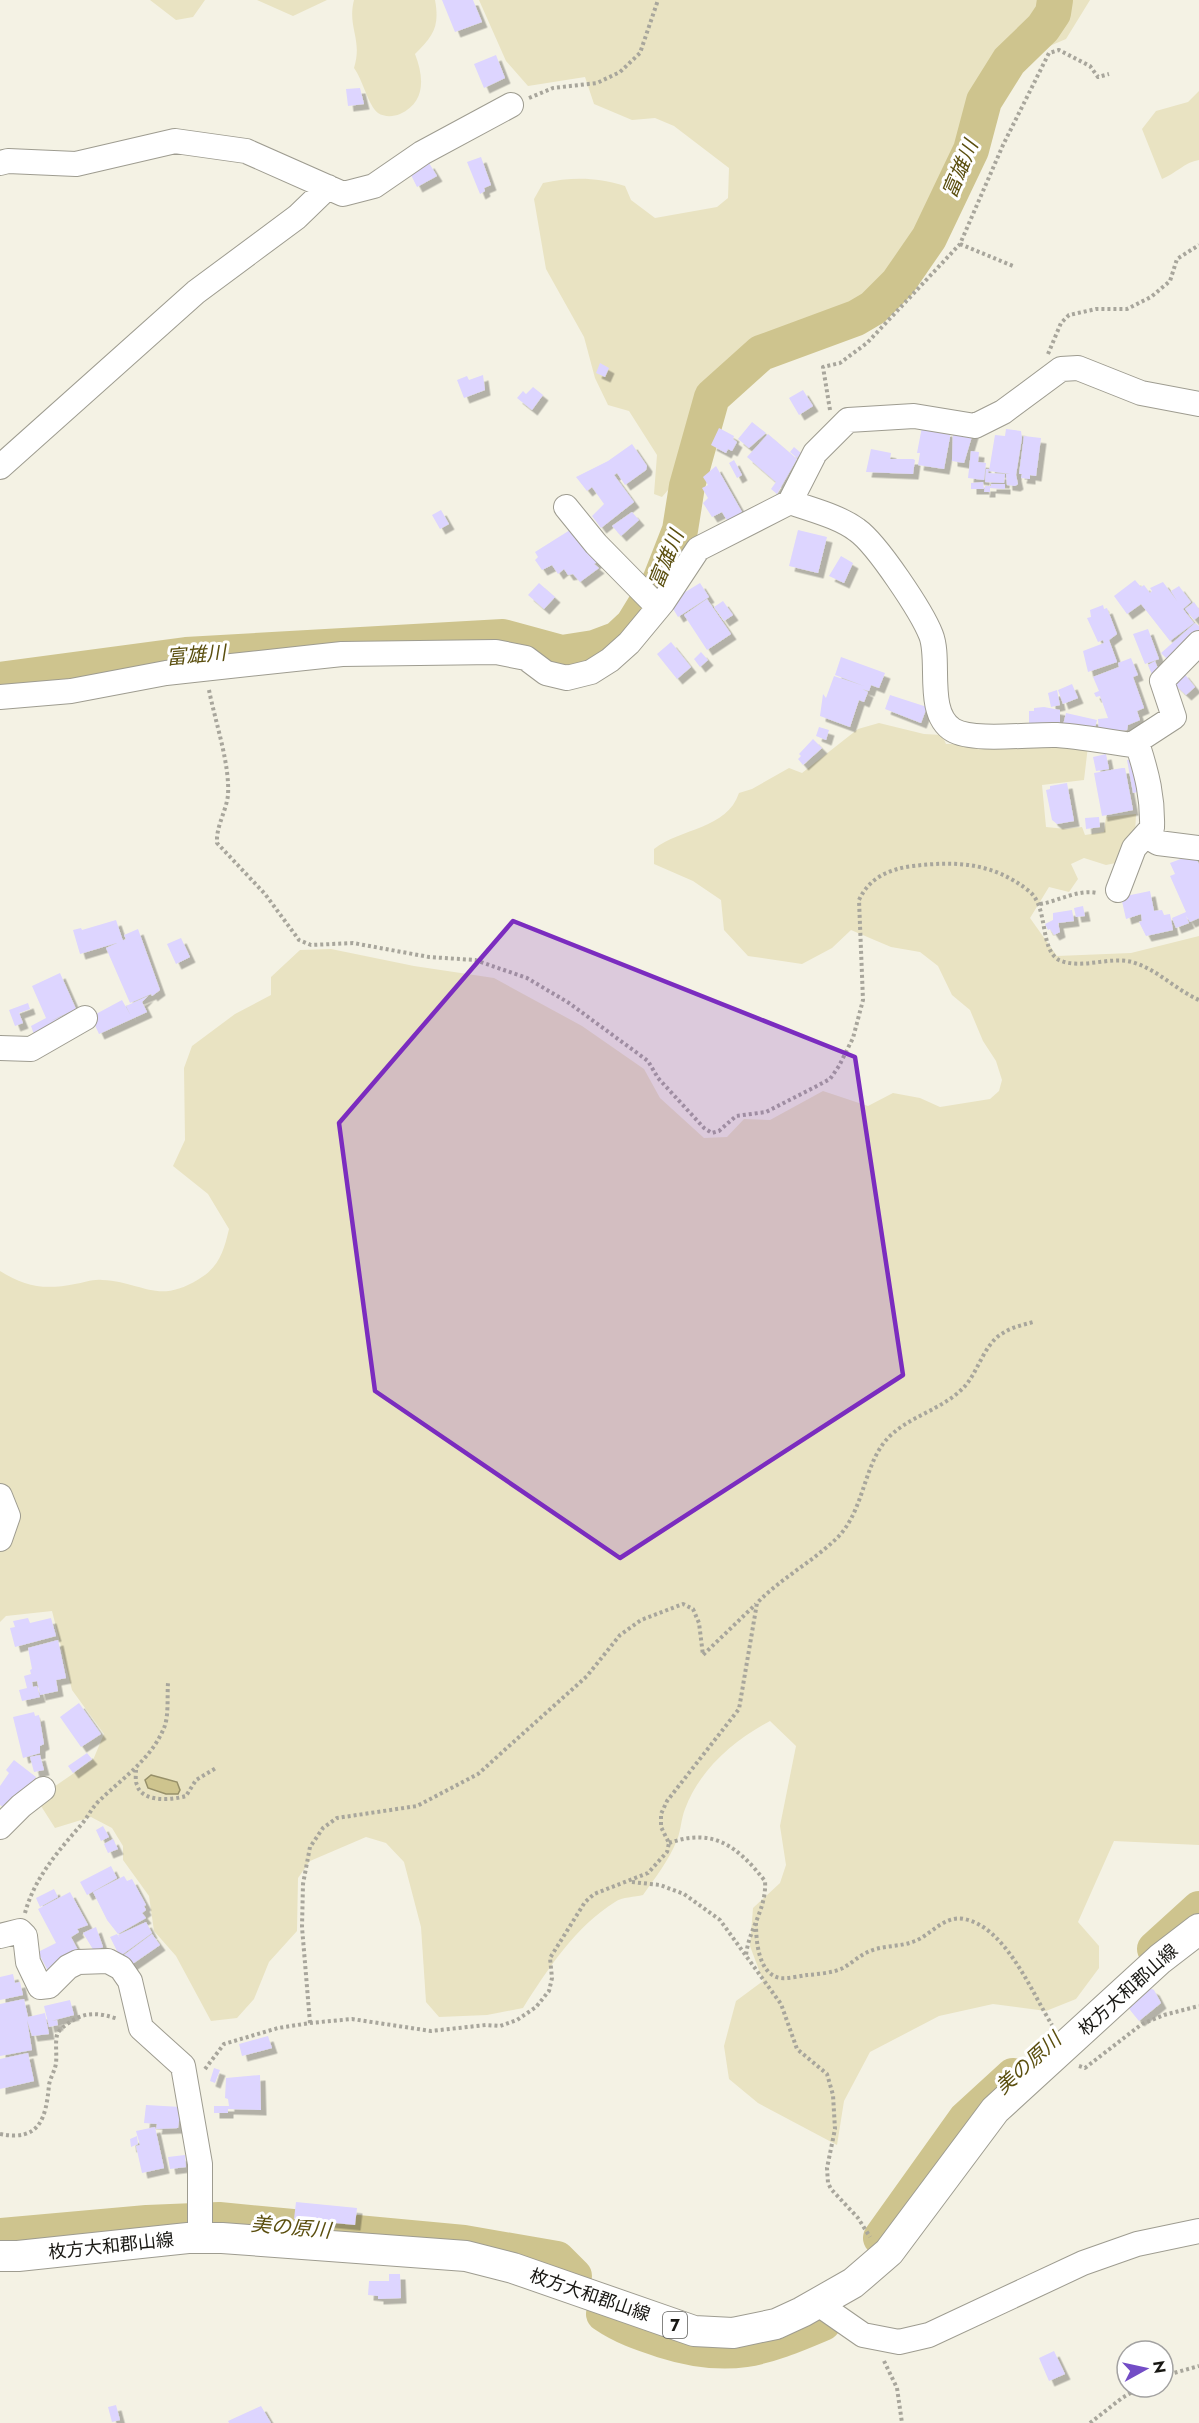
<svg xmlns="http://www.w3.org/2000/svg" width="1199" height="2423" font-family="Jost,'Noto Sans JP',sans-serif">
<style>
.green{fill:#e9e3c2}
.water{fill:#cec48e;stroke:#979069;stroke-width:1.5}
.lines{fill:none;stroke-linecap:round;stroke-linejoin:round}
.river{stroke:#cec48e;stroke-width:36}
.building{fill:#ddd5ff;filter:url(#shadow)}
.minor-casing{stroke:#9e9c90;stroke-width:26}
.major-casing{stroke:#9e9c90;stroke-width:32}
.path{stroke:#a8a69c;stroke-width:4;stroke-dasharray:3 3;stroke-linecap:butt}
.minor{stroke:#fff;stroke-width:24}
.major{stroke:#fff;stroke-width:30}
.marked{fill:#7b2cbf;fill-opacity:0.2;stroke:#7b2cbf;stroke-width:4.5;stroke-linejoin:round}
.labels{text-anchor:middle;stroke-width:6;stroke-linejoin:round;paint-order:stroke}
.shield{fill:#fff;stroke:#5d5d5a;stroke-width:1.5}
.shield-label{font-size:16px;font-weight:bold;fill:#181713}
.street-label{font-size:18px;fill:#181713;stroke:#fff}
.water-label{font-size:20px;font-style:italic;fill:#5b4f0f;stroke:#fff}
</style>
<defs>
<filter id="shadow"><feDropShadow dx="5.5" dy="5.5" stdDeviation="0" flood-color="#0004"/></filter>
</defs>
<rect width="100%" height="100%" fill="#f4f2e4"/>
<path class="green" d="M150,0H205L193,17L176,20Z
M257,0H327L293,16Z
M354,0H435C440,27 433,36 415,54C424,77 426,102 400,114C393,117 384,117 378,113C368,105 363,80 354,68C363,39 347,28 354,0Z
M479,0H1090L1066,39L1031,54L979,103L963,157L937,215L889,286L857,307L810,329L773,339L721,370L693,405L684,460L675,482L662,497L654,494L657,455L629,411L608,405L595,378L584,337L546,269L534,199L543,183C572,177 596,177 625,186L631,200L655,218L717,207L728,198L729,168L674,126L655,118L632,120L594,104L585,77L528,86L506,61Z
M1199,91V160C1185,162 1175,174 1162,179L1142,129L1156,111L1188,102Z
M879,723L924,734L942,735L946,744L1088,746L1084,780L1042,785L1046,827L1066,829L1082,827L1085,835L1104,832L1106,817L1136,814L1135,835L1121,862L1106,865L1084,858L1071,864L1078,879L1069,892L1049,887L1030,918L1057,956L1131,953L1199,936V1845L1114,1841L1078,1922L1099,1946V1968L1076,1999L1046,2011L993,2004L939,2016L870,2052L844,2101L837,2145L758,2103L729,2079L724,2046L736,2001L763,1981L750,1946L753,1908L780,1883L786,1865L780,1826L796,1746L770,1721C734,1740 700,1769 685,1809C681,1819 681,1830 677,1840C669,1860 655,1878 643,1895C635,1897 622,1897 615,1902C576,1926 547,1970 523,2008L487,2015L439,2017L426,2002L421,1927L404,1862L386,1843L366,1837L310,1861L298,1878L297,1931L269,1962L254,1999L237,2018L211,2021L176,1956L154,1931L149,1896L123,1860V1846L112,1828L91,1817L55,1828L41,1806L48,1791L93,1760L104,1734L72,1690L52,1611L6,1616L0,1622V1271C25,1287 45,1290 75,1284C83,1283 93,1279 102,1280C144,1282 157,1305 199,1279C219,1267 224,1251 229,1229L208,1194L173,1166L185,1140L184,1068L192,1046L235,1014L271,995V977L300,950L331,949L414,966L494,978L582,1026L644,1069L660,1098L704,1138L727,1137L744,1119L770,1120L823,1091L868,1106L893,1093L920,1098L940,1107L990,1099L999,1091L1002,1080L996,1061L983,1041L970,1010L952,995L938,966L920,952L891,947L851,930L832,948L802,964L748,956L724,930L721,900L693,881L654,864V849C681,828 727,829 739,793L752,789L789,768L802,773L858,729Z"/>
<path class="water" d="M151,1775L177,1782L180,1790L178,1794H166L148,1788L145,1780Z"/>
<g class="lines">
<path class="river" d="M0,680L186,655L503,637L562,653L594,648L618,639L633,625L660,581L680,530L687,486L712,397L761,353L856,318L873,308L898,283L929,238L971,150L984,101L1009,61L1043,28L1053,13L1055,0
M1155,1949L1199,1909
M0,2236L147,2223L219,2220L464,2243L557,2259L574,2276
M881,2238L966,2119L1013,2076
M604,2314C623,2327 641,2333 663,2340C729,2361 762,2349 823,2323"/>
</g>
<path class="building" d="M442,0H473L482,22L455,32Z
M496,55L505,78L484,88L474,64Z
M360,88L364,104L348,106L346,89Z
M481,157L491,185L484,188L485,191L480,194L467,162Z
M429,163L437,176L417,187L410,173Z
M600,363L609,368L605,377L596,373Z
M483,375L485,390L464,398L457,380L467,376L469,380Z
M533,387L543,395L532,410L517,398L523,391L526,394Z
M803,390L813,406L799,415L789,398Z
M752,422L766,433L749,448L738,439Z
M922,427L951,432L944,469L918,465L920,453H917Z
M719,428L734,436L733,439L737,442L732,451L728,449L726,453L711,445Z
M1006,429L1021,431L1022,438L1016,475L1018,484L1015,486L1007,485L1006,474H1010L989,471L995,435L1005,436Z
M953,430L973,433L964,463L952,461Z
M768,434L797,459L777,494L771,489L776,482L747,457Z
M1024,436L1041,438L1036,476L1030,475V479L1021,478L1022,474H1019Z
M632,444L647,466L646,470L625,485L617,473L614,475L634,502L601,528L592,516L604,504L592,487L587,491L576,477L608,461Z
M794,447L801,453L797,458L790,452Z
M871,449L891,453L890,459H913L915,460L913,474L866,472Z
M971,451L979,452L978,462L986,463L984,480L968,478Z
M734,460L742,475L737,478L729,463Z
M716,466L742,512L728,522L722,512L712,517L703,503L708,498L702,488L708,485L703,477Z
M986,469H989L988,473L1005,474L1004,483L985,482Z
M983,482L984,489H971V483Z
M991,484H1005V489L990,488V492H984L985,486H991Z
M441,510L449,524L440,529L432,515Z
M632,512L639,520L621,536L612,526Z
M570,530L600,560L594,564L599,568L580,582L573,574L568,575L564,569L558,574L552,565L542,570L535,560L538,557L535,552Z
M798,530L827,537L818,573L789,566Z
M841,556L853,563L844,583L829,576Z
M1135,580L1141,587L1144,585L1150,593L1152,591L1150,588L1163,582L1177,601L1171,591L1179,586L1191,602L1183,609L1194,623L1170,641L1141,604L1127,614L1114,596Z
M539,583L555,597L544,609L528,595Z
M700,583L709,597L678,617L669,602Z
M707,599L731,634L707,650L684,615Z
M723,601L733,615L724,621L714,607Z
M1194,602L1199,609V616L1194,620L1185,609Z
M1103,605L1104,609L1107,608L1117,634L1109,640L1117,662L1088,672L1083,651L1104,643L1103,640L1098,642L1087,618L1091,617L1090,610Z
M1195,623L1199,626V637L1172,664L1161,653Z
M1148,629L1159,659L1145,664L1133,634Z
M671,642L691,667L677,679L657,654Z
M701,652L708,660L700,667L694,659Z
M841,657L885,673L879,688L871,685L869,691L862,689L868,692L864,702L859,700L850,727L820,716L823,694L826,698L834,676L864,686L835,675Z
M1131,658L1138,675L1133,677L1144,708L1137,711L1140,720L1128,725L1127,730L1099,733L1098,719L1108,718L1100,696L1096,697L1094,693L1099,691L1093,677L1119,667L1118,663Z
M1155,661L1160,674L1153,677L1148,665Z
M1183,672L1195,687L1186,695L1173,683Z
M1072,684L1078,698L1063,704L1058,690Z
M1057,690L1060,705L1051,707L1048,693Z
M890,695L927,707L921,723L885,709Z
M1044,707L1060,710V724L1029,725V711H1034V708Z
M1066,713L1097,720L1094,732L1063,725Z
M819,727L829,730L826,740L816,736Z
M813,739L822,748L803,765L798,759L801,756L799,754Z
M1106,754L1109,769L1096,771L1093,757Z
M1137,759L1143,791L1133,793L1127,760Z
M1122,768H1125L1133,810L1102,816L1094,773Z
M1067,783L1074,821L1057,824L1052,820L1046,790L1050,789V786Z
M1099,817L1100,827L1086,829L1085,818Z
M1194,854L1199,864V918L1190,922L1186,916L1189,923L1176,928L1172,918L1186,912L1170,876L1175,874L1170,863Z
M1150,891L1154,911L1162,910L1164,915L1170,914L1173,930L1146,936L1139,922L1142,921L1141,914L1126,919L1121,897Z
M1083,906L1085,916L1076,917L1074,908Z
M1072,910L1074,921L1058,923L1060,932L1054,935L1050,929L1048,930L1045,924L1053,920V913Z
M116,920L123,941L80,954L73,930L81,928L82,930Z
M138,929L160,990L152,996L151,994L130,1003L106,948L126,939L124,935Z
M181,938L190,957L176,964L167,944Z
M60,973L76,1009L48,1022L70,1013L35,1037L31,1026L46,1018L32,986Z
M148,996L142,1002L147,1012L99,1034L93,1021L96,1014L122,1000L131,1016L126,1006Z
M28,1003L30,1009L19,1013L23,1023L15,1026L9,1010Z
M28,1618L30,1623L51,1618L56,1636L15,1647L10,1628L15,1627L13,1621Z
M58,1640L66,1678L56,1680L58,1691L40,1695L37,1681L32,1682L33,1687L37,1686L40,1697L22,1701L19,1690L27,1688L24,1676L31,1674L30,1670L32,1669L28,1648Z
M79,1703L101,1734L81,1747L60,1717Z
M34,1712L35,1716L39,1715L44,1744L40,1746V1753L23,1758L13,1717Z
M87,1753L92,1759L73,1773L68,1766Z
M40,1755L44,1770L34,1772L30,1757Z
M14,1760L36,1777L9,1811L0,1805V1786L9,1773L6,1770Z
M103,1826L109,1837L101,1841L96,1830Z
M113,1839L118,1849L108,1853L104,1844Z
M111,1866L117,1878L87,1895L80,1882Z
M124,1876L127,1881L132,1879L146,1905L144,1906L146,1910L142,1913L146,1918L118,1934L107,1920L93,1892Z
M54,1889L58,1897L40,1907L36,1898Z
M70,1892L88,1925L77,1929L79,1932L71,1937L80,1954L48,1971L38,1952L56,1943L38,1909Z
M146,1922L152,1933L123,1954L118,1953L110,1937L117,1934L120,1939L118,1935Z
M96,1927L103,1947L94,1951L83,1933Z
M152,1934L160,1945L131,1965L124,1955Z
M13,1974L15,1983L20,1982L23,1995L0,2000V1977Z
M1148,1987L1154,1990L1161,2003L1139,2021L1126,2005Z
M24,1999L28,2017L45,2013L49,2034L32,2036L27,2020L32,2050L0,2056V2004Z
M70,2000L74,2015L51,2021L57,2020L58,2025L49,2027L44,2006Z
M268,2036L272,2048L242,2056L239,2044Z
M28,2053L34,2081L0,2089V2059Z
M214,2068L220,2070L215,2083L210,2081Z
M260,2075L261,2110L228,2109V2113H214V2106H229L228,2099L225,2098L226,2078Z
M146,2105L181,2107L178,2128L156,2129L157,2124L144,2123Z
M155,2127L164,2168L142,2173L136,2146L140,2145L136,2131Z
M137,2136L138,2144L131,2147L130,2139Z
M185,2155L186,2167L170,2169L168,2157Z
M296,2202L357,2208L355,2225L294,2219Z
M389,2274H400L401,2298L378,2299V2296L368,2295L369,2281H389Z
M1054,2351L1065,2374L1049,2381L1039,2358Z
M116,2405L120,2420L112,2422L108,2407Z
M261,2406L271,2423H229L228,2421Z"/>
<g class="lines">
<defs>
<path id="minor" d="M0,163L8,161L76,164L175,141L246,151L343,194L374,186L422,153L511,105
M0,467L196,292L297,217L328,187
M790,502C812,510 838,516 857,530C877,544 922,612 931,635C941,660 925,713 953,730C973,742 1030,734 1057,735C1084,737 1111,742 1138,746C1147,774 1153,798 1152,828L1134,848L1118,890
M566,507L596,544L658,607
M0,697L71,691L166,673L342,654L496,652L526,658L546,673L567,678L591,672L610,660L629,643L663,602L698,549L790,502L815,453L848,420L914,416L975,426L1003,412L1061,369L1078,368L1141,393L1199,404
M1131,745L1174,717L1162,681L1199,643
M1146,836L1158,843L1199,848
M0,1048L31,1049L85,1018
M0,1496L8,1516L0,1539
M0,1827L21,1806L43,1789
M0,1936L20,1931L25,1936L28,1962L40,1987L49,1986L68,1967L78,1962L108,1961L121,1968L130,1981L141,2028L183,2066L200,2164V2238
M817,2303L863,2335L899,2342L929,2335L1083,2263L1137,2244L1199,2231"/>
<path id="major" d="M0,2256H18L188,2238H222L466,2256L513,2268L694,2331L733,2333L776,2324L802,2312L853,2283L889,2252L995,2110L1160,1959L1199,1929"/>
</defs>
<use href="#minor" class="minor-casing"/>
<use href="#major" class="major-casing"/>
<path class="path" d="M529,98L553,88L597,83L620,72L640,53L658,0
M960,244L1013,266
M1048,354L1061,323L1069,315L1096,309H1127L1151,297L1170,281L1177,259L1199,245
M830,410L823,367L840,363L867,343L960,244L1003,145L1049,53L1059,50L1090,66L1098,77L1109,74
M209,690C215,721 230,764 228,795C226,812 216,826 217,843L265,894L299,940L311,945L353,943L429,957L475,960L527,978L569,1003L648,1061L658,1078L704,1128L712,1133L719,1131L736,1116L766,1112L813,1088L830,1079L839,1066L853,1038L863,1000L859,900C869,878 889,869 913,866C956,861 992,862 1029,891C1049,907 1039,949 1059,960C1080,970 1110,956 1132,962C1157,969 1176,990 1199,1000
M1040,904C1059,901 1078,889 1097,893
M136,1770C136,1774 135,1781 137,1785C142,1803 173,1800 186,1796L196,1780L216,1768
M669,1843C714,1827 738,1847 765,1881C767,1909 748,1930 746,1956
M632,1882L660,1885L684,1894L720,1920L781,2004L797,2049L827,2074L833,2095L835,2129L827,2168L828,2183L831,2189L858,2218L870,2237
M25,1913C34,1879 58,1851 81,1825C88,1817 92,1807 100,1800C123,1778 151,1759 164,1728C169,1716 167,1696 168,1683
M756,1923C756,1940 758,1974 780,1978C788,1979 799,1976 807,1975C819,1974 832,1973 843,1968C852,1963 860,1955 870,1951C885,1945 901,1947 915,1941C931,1935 944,1915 964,1919C1006,1927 1032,1993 1052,2025
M310,2023L302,1927L303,1884L310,1847L323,1828L337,1818L417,1806L478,1774L587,1676L620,1635L641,1620L683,1604L693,1609L699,1623L703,1655L756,1604
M1079,2066L1085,2068L1142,2024L1164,2015L1199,2006
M205,2069L224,2044L278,2028L310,2023L352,2019L431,2031L486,2025L500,2026L517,2020L536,2007L549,1991L552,1978L550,1958L585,1902L594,1894L648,1873L667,1852L669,1843L661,1827V1814L667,1801L739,1709L757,1603C781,1578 814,1561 838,1537C861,1513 863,1477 879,1450C897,1419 935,1414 960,1391C978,1376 982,1345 1003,1333C1012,1327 1023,1325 1033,1322
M0,2134C40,2142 46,2118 49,2085C50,2078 55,2071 56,2063C57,2054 55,2044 57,2035C59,2029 65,2026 70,2022C86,2011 100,2013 118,2019
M884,2361L897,2388L902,2423
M1163,2376L1199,2366
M1090,2423L1122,2398L1141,2387"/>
<use href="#minor" class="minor"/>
<use href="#major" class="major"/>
</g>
<path class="marked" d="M513,921L855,1057L903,1375L620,1558L375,1391L339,1123Z"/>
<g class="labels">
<rect class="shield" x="663" y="2312" width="24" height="26" rx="4.5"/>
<g class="shield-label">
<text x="675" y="2331">7</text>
</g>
<g class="street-label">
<text transform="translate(1128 1990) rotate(-42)" y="6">枚方大和郡山線</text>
<text transform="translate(111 2246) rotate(-6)" y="6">枚方大和郡山線</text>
<text transform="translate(590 2295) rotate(19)" y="6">枚方大和郡山線</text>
</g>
<g class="water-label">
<text transform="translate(960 169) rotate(-67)" y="7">富雄川</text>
<text transform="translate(666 559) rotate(-68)" y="7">富雄川</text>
<text transform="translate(196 655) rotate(-5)" y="7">富雄川</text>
<text transform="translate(1028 2063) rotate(-42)" y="7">美の原川</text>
<text transform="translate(291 2227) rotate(5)" y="7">美の原川</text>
</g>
</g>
<g transform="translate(1145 2369) rotate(82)"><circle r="28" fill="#ffffff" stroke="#a3a2a1" stroke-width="1.5"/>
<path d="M0-4.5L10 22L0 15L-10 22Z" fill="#734dc6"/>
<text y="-9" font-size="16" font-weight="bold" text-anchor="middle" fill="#181713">N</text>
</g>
</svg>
